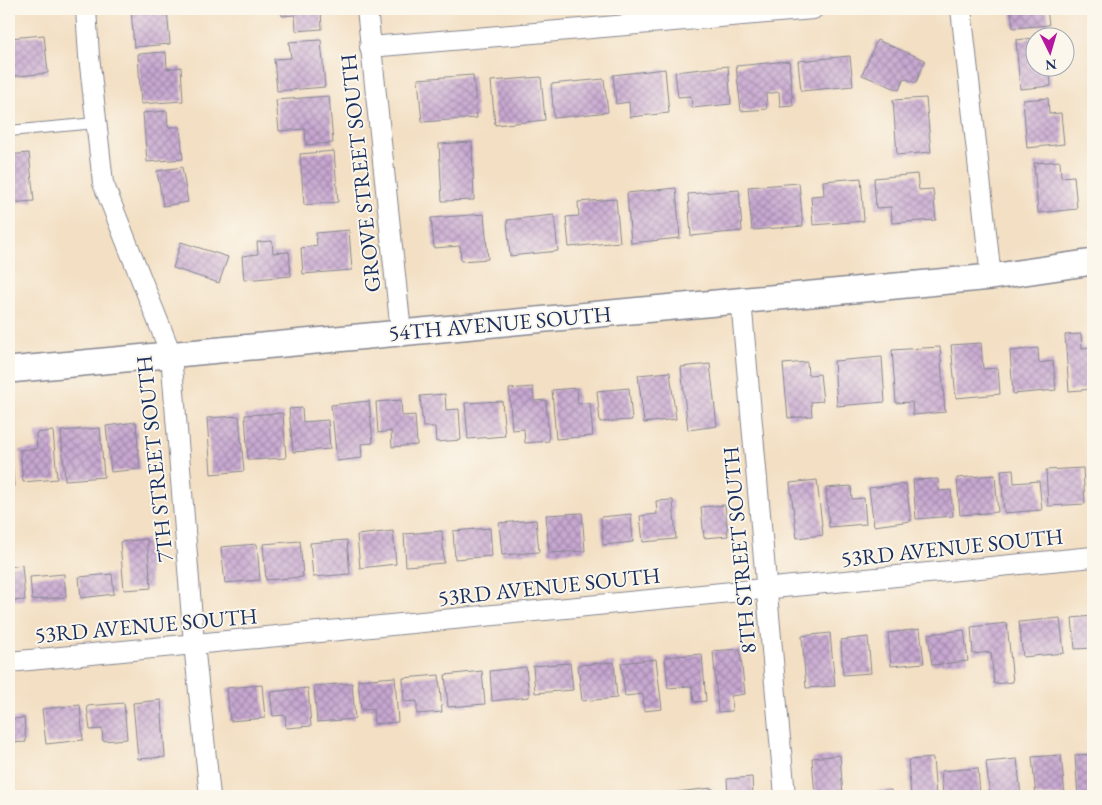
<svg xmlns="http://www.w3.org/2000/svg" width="1102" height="805" font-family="'EB Garamond',serif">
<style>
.building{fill:url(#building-cross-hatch)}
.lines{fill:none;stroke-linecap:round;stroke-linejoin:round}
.service-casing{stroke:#878790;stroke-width:12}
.minor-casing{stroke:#878790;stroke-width:22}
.tertiary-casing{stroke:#878790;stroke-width:28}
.service{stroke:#fff;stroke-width:10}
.minor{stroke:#fff;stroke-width:20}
.tertiary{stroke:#fff;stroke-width:25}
.labels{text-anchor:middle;stroke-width:4;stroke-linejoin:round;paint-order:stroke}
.street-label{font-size:22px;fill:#1b2f5e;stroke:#fbf7ec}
</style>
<defs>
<pattern id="building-cross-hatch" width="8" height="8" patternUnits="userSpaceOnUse" patternTransform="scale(1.25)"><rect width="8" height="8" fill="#c7a7d0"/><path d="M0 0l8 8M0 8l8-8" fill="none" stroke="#a188ac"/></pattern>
</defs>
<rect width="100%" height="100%" fill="#fbf7ec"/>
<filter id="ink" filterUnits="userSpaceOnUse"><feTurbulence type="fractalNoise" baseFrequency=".02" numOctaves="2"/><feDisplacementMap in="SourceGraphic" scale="10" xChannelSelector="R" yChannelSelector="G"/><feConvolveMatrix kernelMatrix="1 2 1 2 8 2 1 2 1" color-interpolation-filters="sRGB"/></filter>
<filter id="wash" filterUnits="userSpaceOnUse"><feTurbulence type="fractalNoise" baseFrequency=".0096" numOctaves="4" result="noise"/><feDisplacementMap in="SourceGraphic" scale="20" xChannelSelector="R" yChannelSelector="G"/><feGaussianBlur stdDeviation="1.12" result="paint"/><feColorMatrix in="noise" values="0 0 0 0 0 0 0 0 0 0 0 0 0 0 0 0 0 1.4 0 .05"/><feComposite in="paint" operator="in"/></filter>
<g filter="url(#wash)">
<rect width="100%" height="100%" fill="#f3dfc3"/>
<g id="blocks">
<path class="building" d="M131,9H167L170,44L134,47Z
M281,9H321L322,29L296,31L295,15L282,16Z
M1011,9H1047L1049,25L1013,28Z
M44,35L48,73L9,77V38Z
M1034,38V68H1059L1060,69L1050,70L1051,86L1020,89L1016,40Z
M321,40L325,87L277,91L274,59L291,58L289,42Z
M877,40L925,60L916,83L904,78L899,90L862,75Z
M166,52L167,69L181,67L183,101L141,104L138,54Z
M850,56L853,86L801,91L798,61Z
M789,61L793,106L780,107L779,92L766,94L767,109L741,111L736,66Z
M728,66L731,104L692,108L691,96L678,97L675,72Z
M665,69L669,113L630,117L629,102L616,104L613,75Z
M473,75L477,118L422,122L418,79Z
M541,77L545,120L495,125L491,81Z
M604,79L608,112L554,118L551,84Z
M329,96L333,143L306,145L305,129L279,131L276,100Z
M926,98L931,152L897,155L893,100Z
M1048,98L1049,114L1061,113L1064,144L1027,148L1023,100Z
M167,111L168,127H180L183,159L147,162L143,113Z
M472,142L474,200L442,201L439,144Z
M334,151L338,202L304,205L300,154Z
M29,153L34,201L9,203V155Z
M1060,161L1061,177L1074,176L1077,209L1038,213L1034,163Z
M182,167L188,202L163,206L157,171Z
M917,174L919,190L933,189L936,220L892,223L891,207L876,208L874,178Z
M861,178L864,221L813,225L811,196L824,195L823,181Z
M799,183L803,226L752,230L748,187Z
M676,188L680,238L631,243L627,193Z
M739,190L742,231L691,236L688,194Z
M616,199L620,242L569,247L566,217L579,216L578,202Z
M484,214L488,259L461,261L460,246L434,248L431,218Z
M554,215L558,251L510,256L507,220Z
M349,230L352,270L303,274L301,248L317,246L316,233Z
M272,241L273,253L289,252L291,276L244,280L242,256L258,254L257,242Z
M181,242L228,257L219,283L173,268Z
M1081,334L1082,348L1093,347V389L1069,391L1065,335Z
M981,343L983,369L998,368L1000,394L956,398L951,345Z
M940,347L945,412L913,415L912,402L896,403L892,350Z
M1038,348L1039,363L1053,361L1056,390L1013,394L1010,351Z
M882,357L885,402L837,406L834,361Z
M807,362L808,375L820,374L823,401L811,402L812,416L788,418L783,364Z
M710,364L717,426L688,430L681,367Z
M670,372L676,419L644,423L638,375Z
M533,387L534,401L546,400L549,441L525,443L524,429L512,430L509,389Z
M577,388L578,404L590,403L593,436L556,439L552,390Z
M629,388L632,420L600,422L597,391Z
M445,394L446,410L459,409L461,440L436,442L435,427H423L420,396Z
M401,400L402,416L415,415L417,445L392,447L391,431L378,433L376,402Z
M369,401L373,443L361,444L362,458L337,461L331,405Z
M502,401L505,436L468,439L465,403Z
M302,408L303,422L328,420L330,449L293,452L289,409Z
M283,413L286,458L248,460L245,415Z
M239,416L244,471L211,474L207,418Z
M136,422L140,469L111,472L106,426Z
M100,428L104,477L65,480L61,431Z
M53,431L57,479L23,482L20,450L37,449L36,433Z
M9,439H10L14,486H9Z
M1083,468L1085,504L1048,506L1046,470Z
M1013,469L1014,483L1039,481L1042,510L1004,513L1001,470Z
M1093,474V501H1092L1090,475Z
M995,475L998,512L960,515L957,478Z
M938,479L939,491L951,490L953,516L916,519L913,480Z
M817,480L823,535L797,538L790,483Z
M906,484L911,521L874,526L869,488Z
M851,486L852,499L864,498L866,524L829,527L826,488Z
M673,500L676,539L643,542L640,516L657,514L656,501Z
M725,505L728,536L704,538L701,507Z
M582,513L585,551L549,553L546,515Z
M631,514L633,542L603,545L601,517Z
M536,520L539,552L502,555L499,523Z
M490,528L492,556L455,559L453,531Z
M393,531L396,564L360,568L357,535Z
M442,531L444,563L406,566L404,534Z
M147,539L151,588L124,590L120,542Z
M347,540L350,574L313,577L310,543Z
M300,541L303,577L266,580L263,544Z
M257,544L260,580L225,583L221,547Z
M22,565L25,600L9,601V567Z
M64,574L66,597L32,600L30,577Z
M112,574L114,594L81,598L79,577Z
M1093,616V648L1075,649L1072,618Z
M1060,618L1064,653L1023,657L1019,622Z
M1007,623L1013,682L994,684L991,652L973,654L971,627Z
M920,629L924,663L891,666L888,633Z
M964,630L968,661L932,665L928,634Z
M830,633L835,686L806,688L802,636Z
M868,637L871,673L843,675L841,640Z
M740,649L745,694L731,696L732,711L718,712L713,651Z
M702,654L706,701L694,702L692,686L668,688L665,657Z
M656,659L662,709L644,711L643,694L625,696L621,663Z
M614,662L617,698L582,701L578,665Z
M570,663L573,690L535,693L533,666Z
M526,667L529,697L492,701L490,671Z
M482,671L485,704L448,707L445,675Z
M439,675L442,712L417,714V701L404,702L403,678Z
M395,677L398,722L374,724L373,709L361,710L358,680Z
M352,683L355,719L317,722L314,686Z
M262,685L265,718L230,721L227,688Z
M308,688L311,726L286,728L285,715L273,716L270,692Z
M161,700L165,757L138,759L133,703Z
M124,703L127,739L103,741L102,729L90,730L87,706Z
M80,705L83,740L46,744L42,709Z
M24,718L26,742L9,743V719Z
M1093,754V796H1078L1075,755Z
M840,755L843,796H815L812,758Z
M1061,755L1065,796H1036L1032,757Z
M933,758L936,796H911L908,760Z
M1017,759L1021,796H990L986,762Z
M978,768L980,796H943L941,771Z
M752,777L753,796H728L727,779Z
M712,788L713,796H678L677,792Z
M891,790V796H860V792Z
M669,793V796H653V795Z"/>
</g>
</g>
<g filter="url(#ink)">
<use href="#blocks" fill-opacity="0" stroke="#878790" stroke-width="1"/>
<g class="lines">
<defs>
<path id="service" d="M9,131L96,123"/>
<path id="minor" d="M86,9L89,56L103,183L171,354L194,644L210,796
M367,9L401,332
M961,9L991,277
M370,47L813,9
M741,300L785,796
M9,662L1093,557"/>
<path id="tertiary" d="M9,370L991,277L1093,262"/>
</defs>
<use href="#service" class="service-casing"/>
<use href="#minor" class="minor-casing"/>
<use href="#tertiary" class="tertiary-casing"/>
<use href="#service" class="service"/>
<use href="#minor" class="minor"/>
<use href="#tertiary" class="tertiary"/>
</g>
</g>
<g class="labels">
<g class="street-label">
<text transform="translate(360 173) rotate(-96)" y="8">GROVE STREET SOUTH</text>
<text transform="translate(500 323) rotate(-5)" y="8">54TH AVENUE SOUTH</text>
<text transform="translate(154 459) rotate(-96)" y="8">7TH STREET SOUTH</text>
<text transform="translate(952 547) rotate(-6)" y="8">53RD AVENUE SOUTH</text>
<text transform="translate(739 550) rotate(-95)" y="8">8TH STREET SOUTH</text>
<text transform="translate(549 586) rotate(-6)" y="8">53RD AVENUE SOUTH</text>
<text transform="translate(146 625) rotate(-5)" y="8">53RD AVENUE SOUTH</text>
</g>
</g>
<rect width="1102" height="805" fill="none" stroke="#fbf7ec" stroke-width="30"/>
<g transform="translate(1050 52) rotate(175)"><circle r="24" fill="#fbf7ec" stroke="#a1a7b3"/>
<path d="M0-4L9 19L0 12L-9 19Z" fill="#b5179e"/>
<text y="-8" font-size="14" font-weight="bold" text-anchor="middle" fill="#1b2f5e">N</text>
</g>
</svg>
